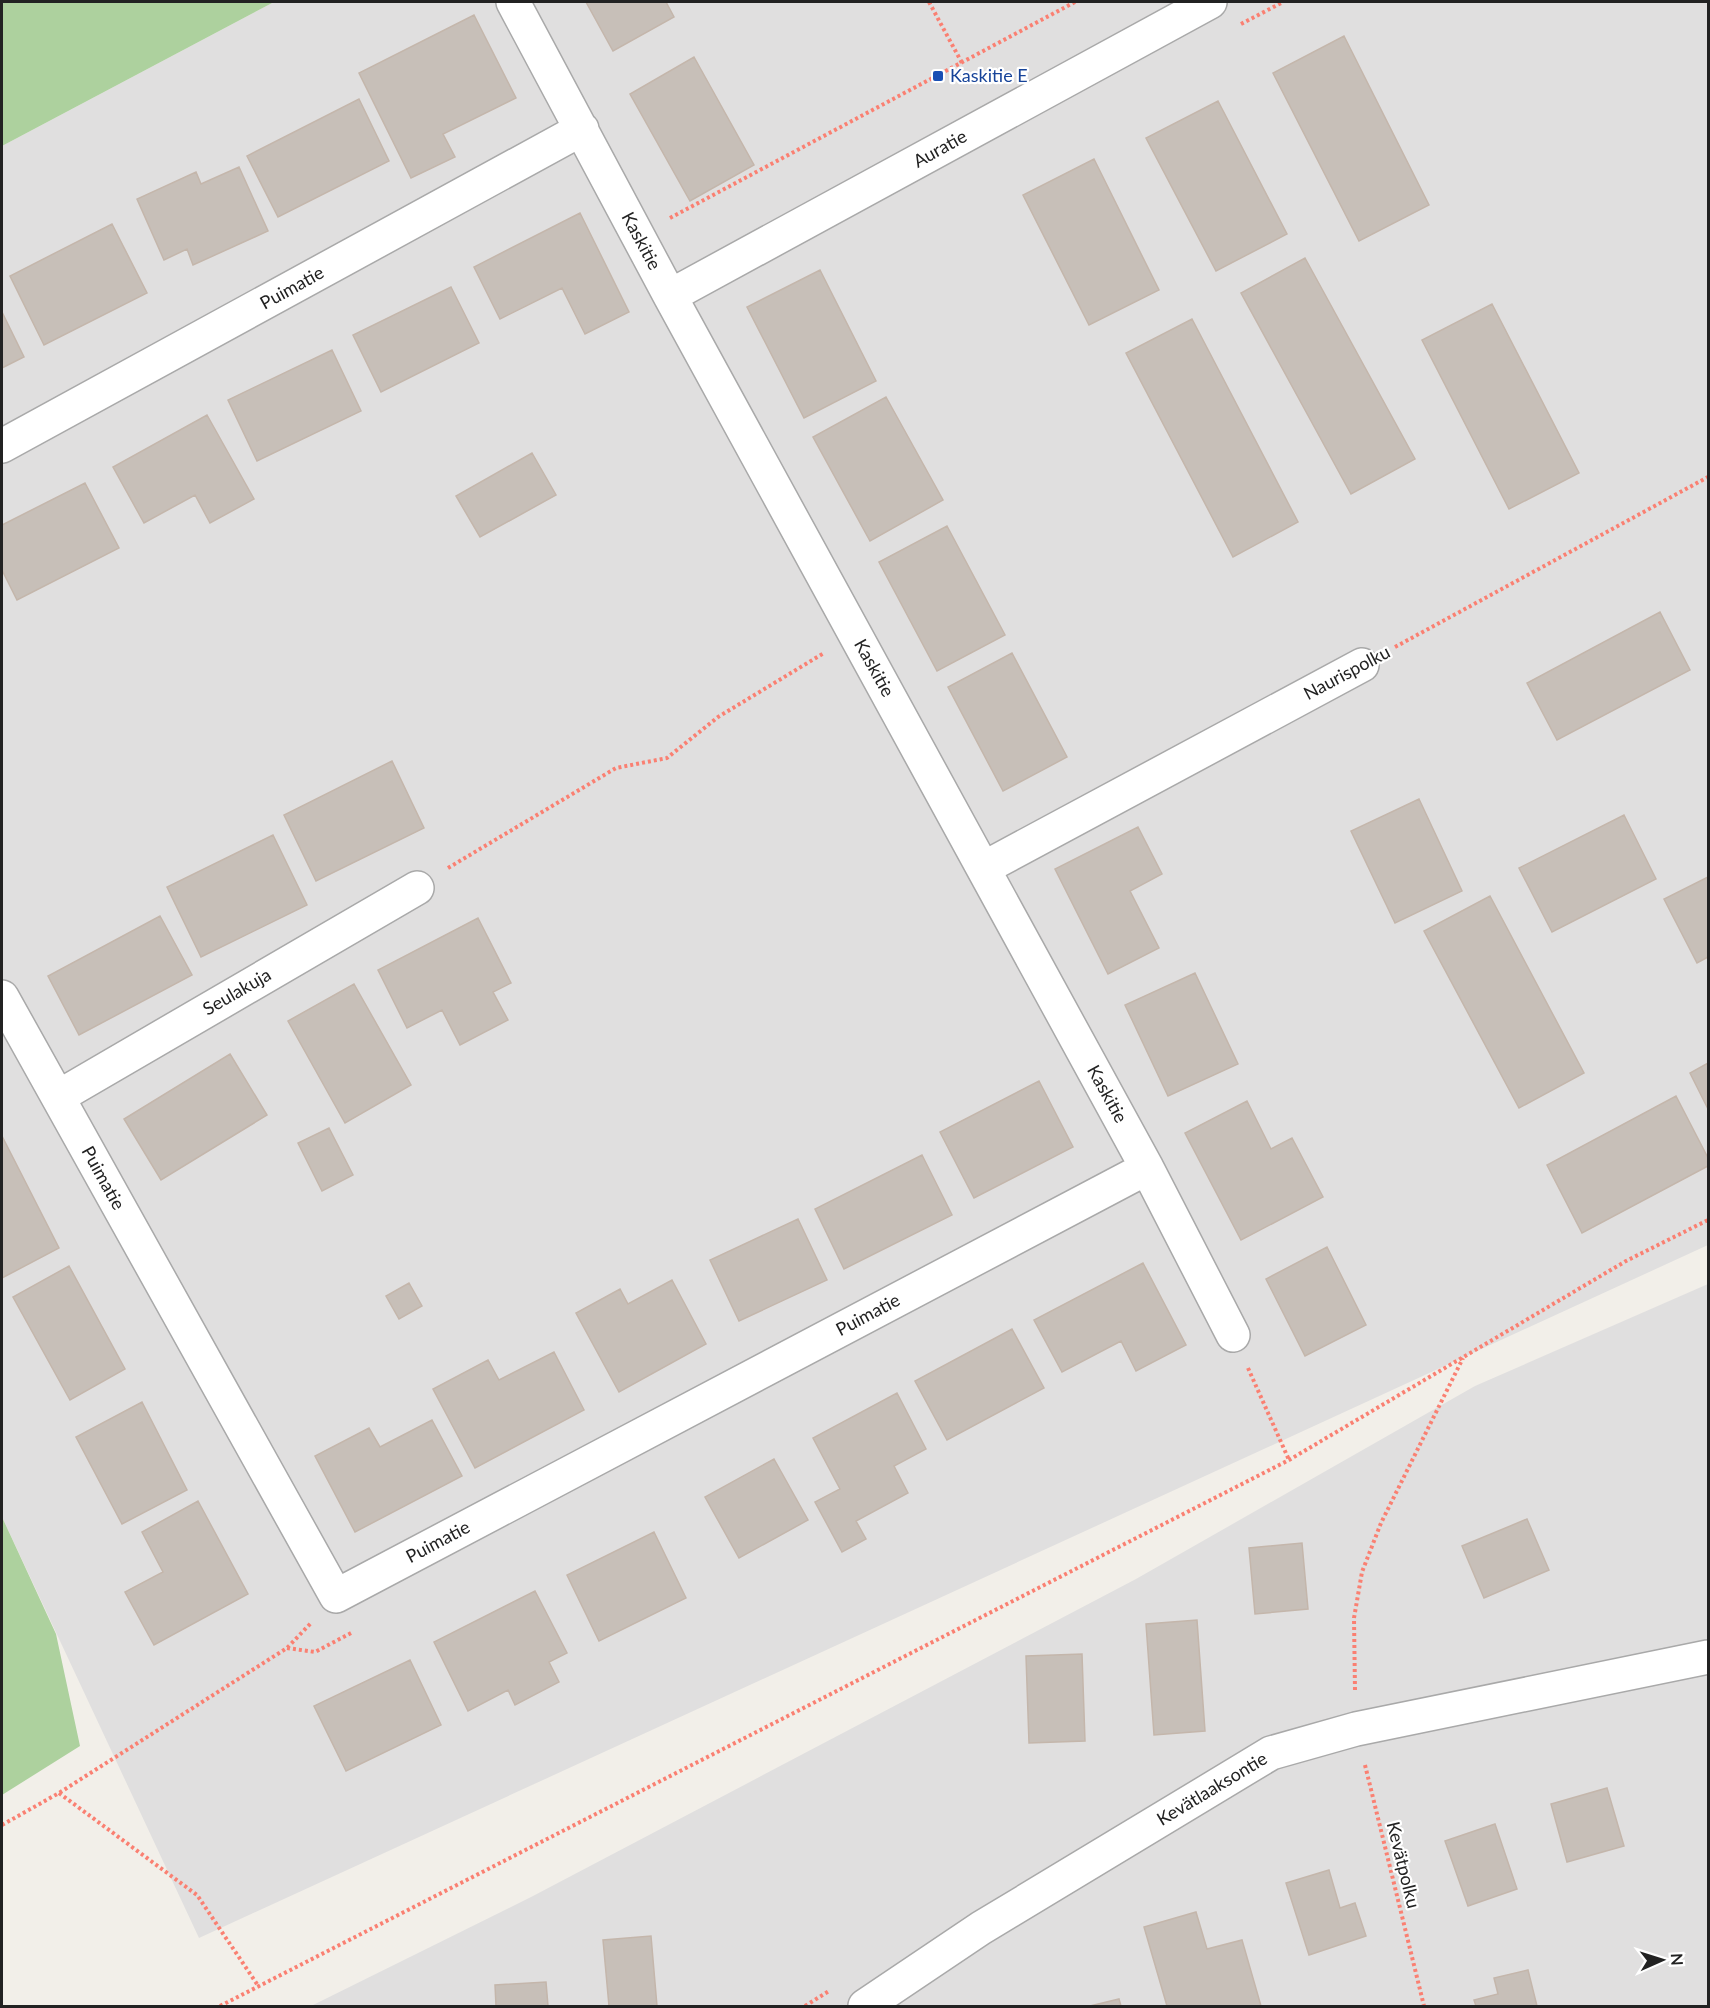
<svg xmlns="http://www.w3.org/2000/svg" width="1710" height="2008" font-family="Lato,sans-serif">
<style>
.residential{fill:#e0dfdf}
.forest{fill:#add19e}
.building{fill:#c7bfb8;stroke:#c4b6ab;stroke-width:1.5}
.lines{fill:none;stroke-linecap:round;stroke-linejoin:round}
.minor-casing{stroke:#a9a9a9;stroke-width:36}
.path{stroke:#fa8072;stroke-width:4;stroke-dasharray:3 3;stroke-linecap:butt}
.minor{stroke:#fff;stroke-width:33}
.transit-dot{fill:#1a4fb4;stroke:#fff;stroke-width:2}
.labels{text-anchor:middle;stroke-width:4.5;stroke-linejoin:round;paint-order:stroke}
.transit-label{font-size:18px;fill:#164399;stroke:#fff;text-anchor:start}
.street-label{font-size:18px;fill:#222;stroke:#fff}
</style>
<rect width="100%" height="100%" fill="#f2efe9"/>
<path class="residential" d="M274,2H1708V1245L199,1938L2,1517V146Z
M1708,1284V2006H311L533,1896L1136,1579L1475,1386Z"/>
<path class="forest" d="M2,2H274L2,146Z
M2,1517L56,1634L80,1746L2,1795Z"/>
<path class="building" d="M586,2H666L674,17L613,51Z
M474,15L516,98L443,134L455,157L411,178L359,73Z
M1344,36L1429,205L1359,241L1273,73Z
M694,57L754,165L690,201L630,94Z
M359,99L389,161L278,217L247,156Z
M1218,101L1287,234L1216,271L1146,138Z
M1094,159L1159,290L1089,325L1023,195Z
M239,167L268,231L193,265L187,249L164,260L137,199L196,172L201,184Z
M580,213L629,312L585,334L562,288L500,319L474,267Z
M112,224L147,293L44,345L10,276Z
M1305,258L1415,459L1351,494L1241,293Z
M820,270L876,381L804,418L747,307Z
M451,287L479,343L381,392L353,335Z
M1492,304L1579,473L1509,509L1422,340Z
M2,312L24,357L2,368Z
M1192,319L1298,522L1233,557L1126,353Z
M332,350L361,411L257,461L228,400Z
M886,397L943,500L870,541L813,437Z
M207,415L254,499L210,523L195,495L144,523L113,467Z
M532,453L556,495L480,537L456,496Z
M85,483L119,548L17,600L2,570V525Z
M947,526L1005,635L937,671L879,562Z
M1660,612L1690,670L1557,740L1527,683Z
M1012,653L1067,757L1003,791L948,687Z
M392,761L424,828L316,881L284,815Z
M1419,799L1462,891L1395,923L1351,831Z
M1624,815L1656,879L1552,932L1519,868Z
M1138,827L1162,874L1130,891L1159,948L1108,974L1055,869Z
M273,835L307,905L201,957L167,887Z
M1708,877V957L1697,963L1664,899Z
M1490,896L1584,1073L1519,1108L1424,931Z
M160,916L192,975L79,1035L48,976Z
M478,918L511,983L493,992L508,1020L460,1045L442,1010L407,1028L378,970Z
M1195,973L1238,1064L1168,1096L1125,1005Z
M354,984L411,1085L345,1123L288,1021Z
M230,1054L267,1115L161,1180L124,1119Z
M1708,1063V1109L1690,1073Z
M1039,1081L1073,1147L974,1198L940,1132Z
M1676,1096L1708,1158V1166L1582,1233L1547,1165Z
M1247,1101L1271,1149L1292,1138L1323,1197L1241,1240L1185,1133Z
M329,1128L353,1175L322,1191L298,1143Z
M2,1136L59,1248L2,1278Z
M922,1155L952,1215L844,1269L815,1209Z
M798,1219L827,1280L739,1321L710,1260Z
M1327,1247L1366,1325L1305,1356L1266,1279Z
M1143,1263L1186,1345L1136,1371L1121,1341L1062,1372L1034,1320Z
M69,1266L125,1369L70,1400L13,1297Z
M672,1280L706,1344L619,1392L576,1313L620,1289L628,1304Z
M409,1283L422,1306L399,1319L386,1296Z
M1012,1329L1044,1388L947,1440L915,1381Z
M554,1352L584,1410L475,1468L433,1389L488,1360L499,1380Z
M897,1393L926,1449L894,1466L908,1493L856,1521L866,1539L842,1552L815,1502L840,1489L813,1438Z
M142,1402L187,1490L122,1524L76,1437Z
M432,1420L462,1476L355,1532L315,1456L369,1428L380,1447Z
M774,1459L808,1520L739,1558L705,1497Z
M198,1501L248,1594L154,1645L125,1592L163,1572L142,1532Z
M1527,1519L1549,1570L1484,1598L1462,1546Z
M654,1532L686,1598L599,1641L567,1575Z
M1302,1543L1308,1609L1255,1614L1249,1548Z
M535,1591L567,1653L549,1662L559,1682L515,1705L508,1690L468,1711L434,1642Z
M1197,1620L1205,1731L1154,1735L1146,1624Z
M1082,1654L1085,1741L1029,1743L1026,1656Z
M410,1660L441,1725L346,1771L314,1706Z
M1607,1788L1624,1846L1567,1862L1551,1804Z
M1495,1824L1517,1889L1468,1906L1445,1841Z
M1329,1870L1340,1908L1355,1903L1366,1936L1309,1955L1286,1883Z
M1196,1912L1207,1949L1242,1940L1261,2006H1167L1144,1927Z
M651,1936L657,2006H609L603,1940Z
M1528,1970L1537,2006H1476L1474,2000L1498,1994L1494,1978Z
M546,1982L548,2006H496L495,1985Z
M1119,1999L1121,2006H1090Z"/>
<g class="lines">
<defs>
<path id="minor" d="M513,2L670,296L1147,1168L1233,1335
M670,296L1210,2
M2,446L582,129
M984,868L1362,665
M2,997L336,1596L1147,1168
M58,1097L417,888
M865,2006L981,1928L1271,1753L1356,1729L1708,1657"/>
</defs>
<use href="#minor" class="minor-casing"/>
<path class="path" d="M929,2L962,63
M1241,24L1283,2
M670,218L1075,2
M1395,647L1708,477
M448,868L616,768L667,758L718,717L824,653
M1248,1368L1289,1460
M287,1648L315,1652L351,1633
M1355,1690L1354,1618L1362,1572L1381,1523L1463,1358
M1365,1765L1424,2006
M59,1793L197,1895L259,1987
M2,1825L59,1793L287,1648L311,1623
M220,2006L1289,1460L1626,1261L1708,1220
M805,2006L829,1991"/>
<use href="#minor" class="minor"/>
</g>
<rect class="transit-dot" x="932" y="70" width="12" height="12" rx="3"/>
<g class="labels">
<g class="transit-label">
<text x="950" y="82">Kaskitie E</text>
</g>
<g class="street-label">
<text transform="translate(940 149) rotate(-29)" y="6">Auratie</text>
<text transform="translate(641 241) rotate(62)" y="6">Kaskitie</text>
<text transform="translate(292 288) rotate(-29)" y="6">Puimatie</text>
<text transform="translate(874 668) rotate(61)" y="6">Kaskitie</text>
<text transform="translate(1347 673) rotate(-28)" y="6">Naurispolku</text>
<text transform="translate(237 992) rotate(-30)" y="6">Seulakuja</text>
<text transform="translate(1107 1094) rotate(61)" y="6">Kaskitie</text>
<text transform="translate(103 1178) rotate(61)" y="6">Puimatie</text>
<text transform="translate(868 1315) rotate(-28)" y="6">Puimatie</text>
<text transform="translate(438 1542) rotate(-28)" y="6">Puimatie</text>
<text transform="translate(1212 1789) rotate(-31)" y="6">Kevätlaaksontie</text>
<text transform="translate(1403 1865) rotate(76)" y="6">Kevätpolku</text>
</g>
</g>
<rect width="1710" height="2008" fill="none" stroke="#222222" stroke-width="6"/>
<g transform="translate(1662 1960) rotate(87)" stroke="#ffffff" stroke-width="4.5" paint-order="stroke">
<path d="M0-4.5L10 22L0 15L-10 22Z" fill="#222222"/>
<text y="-9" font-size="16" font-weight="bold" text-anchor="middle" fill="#222222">N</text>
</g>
</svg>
